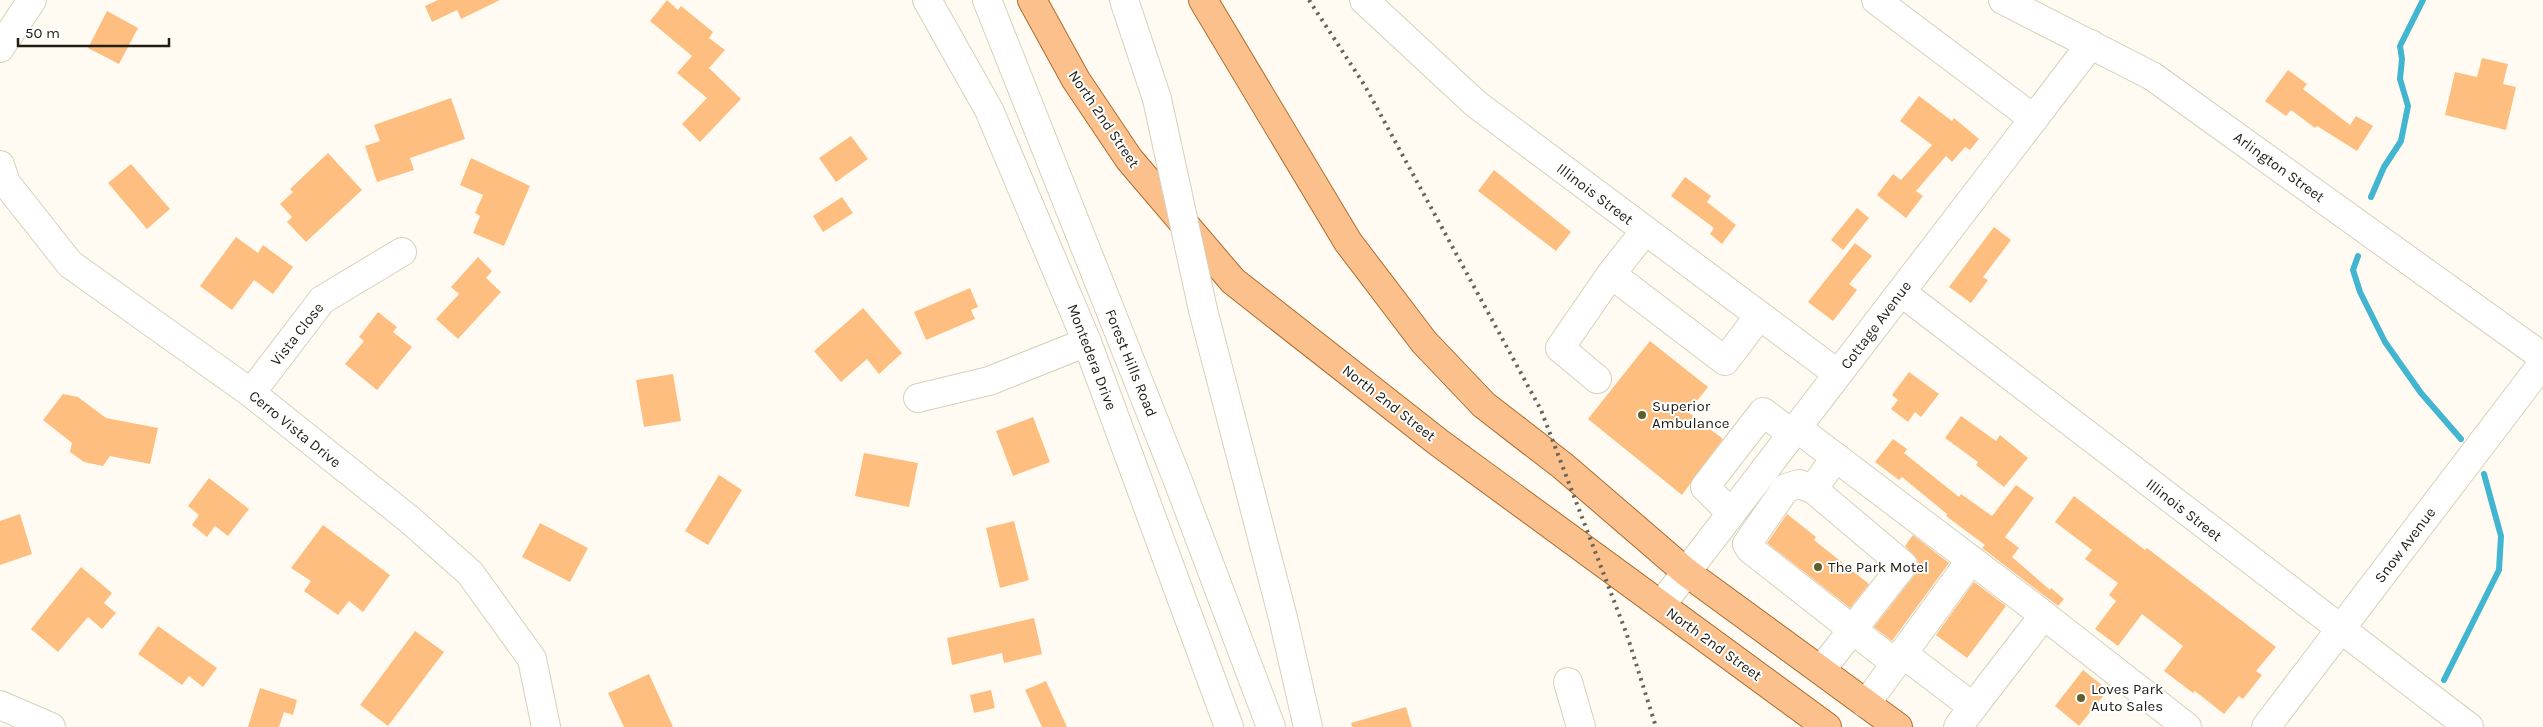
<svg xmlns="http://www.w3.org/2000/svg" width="2543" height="727" font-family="Karla,sans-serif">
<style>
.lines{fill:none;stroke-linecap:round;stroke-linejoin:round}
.stream{stroke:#42b5d1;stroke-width:6}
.building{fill:#febe7f}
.minor-casing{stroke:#d8d0b9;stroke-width:30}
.major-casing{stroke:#ad6c2f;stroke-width:30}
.minor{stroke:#fff;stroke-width:28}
.major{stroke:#fbc08b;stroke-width:28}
.rail{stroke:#67645b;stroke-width:4;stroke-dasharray:2.5 5;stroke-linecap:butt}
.minor-bridge-casing{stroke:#d8d0b9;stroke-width:30;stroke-linecap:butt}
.minor-bridge{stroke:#fff;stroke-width:28}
.poi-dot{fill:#635d2a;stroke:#fff;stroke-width:2}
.labels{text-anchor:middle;stroke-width:4;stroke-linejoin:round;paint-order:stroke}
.street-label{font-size:15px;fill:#201d14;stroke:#fff}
.poi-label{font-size:15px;fill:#201d14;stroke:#fff;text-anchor:start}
</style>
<rect width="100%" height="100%" fill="#fffbf2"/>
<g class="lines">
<path class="stream" d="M2371,197L2384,167L2401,141L2408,106L2400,79L2402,59L2400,46L2423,0
M2358,256L2353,270L2360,292L2385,342L2421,393L2461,439
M2444,680L2499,570L2501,536L2484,474"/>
</g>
<path class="building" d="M438,0H500L461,19L457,10L432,22L425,6Z
M667,0L678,10L681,6L713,32L709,38L725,50L709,68L741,99L700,142L682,124L707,98L677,73L692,56L650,21Z
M107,11L138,28L119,64L88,48Z
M2482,58L2508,64L2503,84L2516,87L2506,130L2445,115L2455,72L2477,77Z
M2288,70L2307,84L2303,89L2350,125L2356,116L2373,126L2357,151L2317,126L2315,128L2291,110L2286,116L2265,101Z
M1919,96L1952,121L1954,118L1979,139L1970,150L1965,147L1952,162L1946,156L1916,191L1923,196L1906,218L1877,195L1893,174L1901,180L1932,145L1900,121Z
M451,98L465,139L410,158L414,170L377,182L365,146L380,141L374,125Z
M851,136L868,159L836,182L819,158Z
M328,153L362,190L306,242L287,222L292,217L280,204L293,192L290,189Z
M471,158L530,186L504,246L473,233L480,216L475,213L483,195L460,185Z
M131,164L170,209L147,229L108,183Z
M1494,170L1571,232L1556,251L1478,191Z
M1685,177L1711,196L1707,202L1736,225L1722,244L1710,234L1714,228L1671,196Z
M842,197L853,213L823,232L813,216Z
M1857,208L1869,218L1843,250L1831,240Z
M1994,227L2011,240L1983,277L1988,280L1971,303L1949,287Z
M236,237L258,253L263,245L293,267L273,294L254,280L232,310L200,286Z
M1855,243L1872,256L1849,284L1857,290L1833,321L1808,302Z
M478,257L492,271L486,278L501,292L458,339L436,319L459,294L451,287Z
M970,288L978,307L971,310L975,319L926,340L914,312Z
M863,308L902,353L879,374L867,359L841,382L814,351Z
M378,312L397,327L393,332L412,347L377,390L345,364L364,341L359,337Z
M1650,341L1708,387L1688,412L1723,439L1682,495L1588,419Z
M1909,372L1939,394L1921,417L1915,412L1908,422L1891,409L1898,400L1892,395Z
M673,374L681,421L644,427L636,380Z
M63,394L78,397L106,418L158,428L150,464L110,456L103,466L84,462L70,452L72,443L43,420Z
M1961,416L1996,441L2000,435L2028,458L2004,487L1976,465L1978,462L1945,438Z
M1033,417L1050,462L1013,476L996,431Z
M1893,439L1907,449L1904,453L1959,497L1961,494L1992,516L2016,485L2034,498L2005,537L2019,548L2012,557L2050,590L2051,588L2064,599L2058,606L1982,548L1985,545L1946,516L1947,514L1902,477L1899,480L1875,462Z
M864,453L918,463L909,507L855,496Z
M719,475L742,490L708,545L685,531Z
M209,478L249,509L228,536L215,526L207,537L192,525L199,515L188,506Z
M2074,496L2145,550L2147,548L2276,647L2256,671L2262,675L2243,699L2239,696L2224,714L2195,691L2193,693L2164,671L2183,646L2142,614L2118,646L2095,629L2116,601L2109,595L2118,583L2085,559L2092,550L2055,522Z
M20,514L32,554L0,565V521Z
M1787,514L1816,537L1814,540L1869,584L1850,608L1767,543Z
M1014,521L1029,580L1000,588L986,528Z
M540,523L588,548L570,582L522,557Z
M323,525L390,575L363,612L349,601L338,615L304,591L311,581L291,568Z
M1913,535L1949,563L1892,641L1874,627L1920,568L1917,559L1905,546Z
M81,567L112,593L104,603L116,613L102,629L88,617L58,652L31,629Z
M1974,582L2006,606L1967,658L1936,635Z
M1034,618L1042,654L1004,663L1002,653L952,665L947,638Z
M158,626L217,668L203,687L189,676L182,685L138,654Z
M415,631L444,652L388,726L360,705Z
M2083,670L2108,690L2079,726L2055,706Z
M649,674L673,727H624L608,693Z
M1046,681L1067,727H1042L1025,690Z
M260,688L297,700L293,715L284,712L279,727H248Z
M991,690L995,708L974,713L970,695Z
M1406,707L1412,727H1352L1351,723Z"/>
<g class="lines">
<defs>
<path id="minor" d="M927,0L989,110L1087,342L1229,727
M987,0L1178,481L1271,727
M1124,0L1157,99
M1364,0L1476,104L1838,374
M1876,0L2034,119
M2003,0L2152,76L2543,357
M0,48L32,0
M0,165L6,183L70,264L251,393L410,520L470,573L532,659L546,727
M1645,231L1611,274L1725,361L1759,316
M1901,292L2469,727
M1203,310L1283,618L1308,727
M1597,379L1560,348L1611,274
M251,393L322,300L402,252
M918,398L989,381L1087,342
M1797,428L2032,606L2187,727
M1813,489L1799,484L1786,488L1747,544L1750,549L1895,663
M1731,513L1705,487L1763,412L1792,434
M1661,605L2091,44
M1902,653L1973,707L2044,615
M1821,670L1903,565L1813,489L1836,457
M1568,682L1581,727
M1866,704L1971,560
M0,705L51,727
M1958,727L1973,707
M2266,727L2543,363"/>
<path id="major" d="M1032,0L1076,80L1129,159L1233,281L1438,442L1827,727
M1203,0L1348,242L1424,342L1484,405L1563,466L1686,572L1898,727"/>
</defs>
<use href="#minor" class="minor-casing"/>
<use href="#major" class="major-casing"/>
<use href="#minor" class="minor"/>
<use href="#major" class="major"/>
<path class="rail" d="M1309,0L1365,86L1541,410L1627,635L1656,727"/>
<defs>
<path id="minor-bridge" d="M1157,99L1203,310"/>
</defs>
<use href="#minor-bridge" class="minor-bridge-casing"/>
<use href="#minor-bridge" class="minor-bridge"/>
</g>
<g class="poi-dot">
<circle cx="1642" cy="415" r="5"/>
<circle cx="1818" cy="567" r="5"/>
<circle cx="2081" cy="698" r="5"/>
</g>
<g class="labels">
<g class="street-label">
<text transform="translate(1104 119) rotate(56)" y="5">North 2nd Street</text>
<text transform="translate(2279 167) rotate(36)" y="5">Arlington Street</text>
<text transform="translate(1595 194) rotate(37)" y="5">Illinois Street</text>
<text transform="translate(1876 325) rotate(-53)" y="5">Cottage Avenue</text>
<text transform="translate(297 334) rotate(-52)" y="5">Vista Close</text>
<text transform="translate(1092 357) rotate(69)" y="5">Montedera Drive</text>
<text transform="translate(1131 363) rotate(68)" y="5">Forest Hills Road</text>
<text transform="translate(1389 403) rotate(38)" y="5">North 2nd Street</text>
<text transform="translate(295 429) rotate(39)" y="5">Cerro Vista Drive</text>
<text transform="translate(2184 510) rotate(38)" y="5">Illinois Street</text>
<text transform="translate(2405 545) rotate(-53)" y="5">Snow Avenue</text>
<text transform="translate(1714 644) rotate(36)" y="5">North 2nd Street</text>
</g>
<g class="poi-label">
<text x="1652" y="411">Superior<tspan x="1652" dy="17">Ambulance</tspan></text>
<text x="1828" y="572">The Park Motel</text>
<text x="2091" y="694">Loves Park<tspan x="2091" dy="17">Auto Sales</tspan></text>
</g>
</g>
<path d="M18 38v8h151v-8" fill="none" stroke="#201d14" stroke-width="2.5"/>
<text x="25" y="38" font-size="15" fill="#201d14" stroke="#ffffff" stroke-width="4" paint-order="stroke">50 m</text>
</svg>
